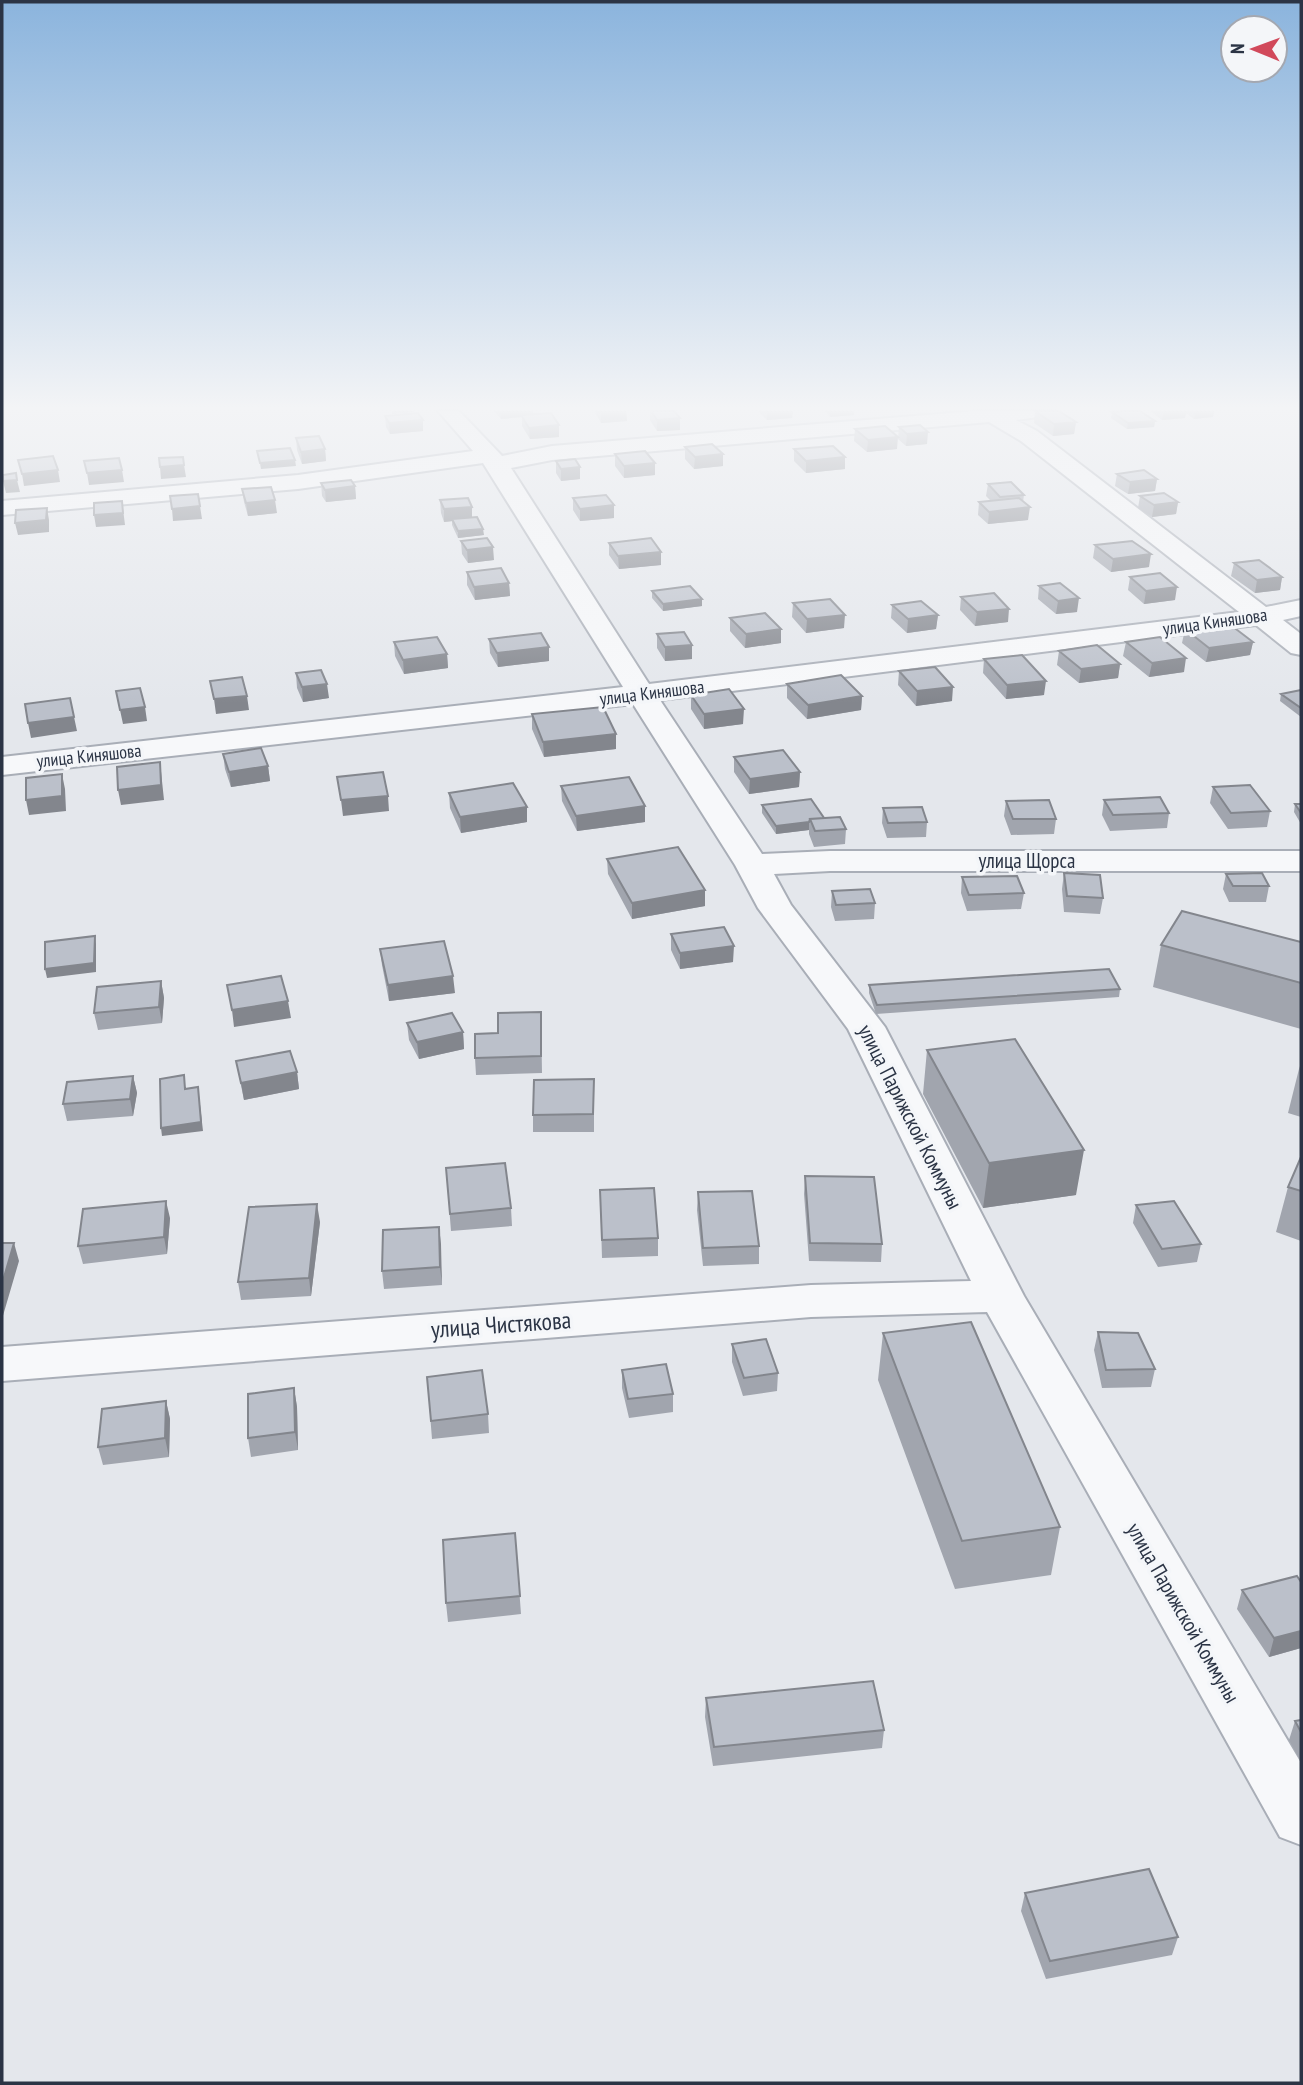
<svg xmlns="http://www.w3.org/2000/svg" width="1303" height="2085" font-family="'PT Sans Narrow',sans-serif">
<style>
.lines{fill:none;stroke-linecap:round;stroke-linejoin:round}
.minor-casing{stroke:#a9aeb7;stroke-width:4}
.minor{fill:#f7f8fa;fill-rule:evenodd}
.wall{fill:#a1a5ae}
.shaded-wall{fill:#83868d}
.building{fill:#bbc0ca;stroke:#83868d;stroke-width:2}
.labels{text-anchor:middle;stroke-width:7;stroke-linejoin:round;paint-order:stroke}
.far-street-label{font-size:18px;fill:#2b3445;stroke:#f4f6f9}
.street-label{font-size:21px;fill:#2b3445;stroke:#f4f6f9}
.near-street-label{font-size:24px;fill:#2b3445;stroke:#f4f6f9}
</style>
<rect width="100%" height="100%" fill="#e4e7ec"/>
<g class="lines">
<defs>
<path id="minor" d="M438,411H459L502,456L552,446L975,411H1056L1053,415L1016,420L1037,431L1266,607L1301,600V616L1283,620L1301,634V655L1291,653L1256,625L660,700L762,854L830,851H1301V871H830L774,874L791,905L885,1027L1024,1296L1301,1763V1845L1280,1837L987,1312L811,1317L2,1381V1347L811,1285L971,1281L848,1029L758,908L735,865L633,704L2,775V757L623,687L483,463L298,489L2,515V501L298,475L473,451ZM989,422L1021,441L1239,612L649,684L511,468L552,460Z"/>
</defs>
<use href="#minor" class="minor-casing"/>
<use href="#minor" class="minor"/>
</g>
<path class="wall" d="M494,411H533V414L559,425V437L530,439L522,426V417L501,419Z
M595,411H626L627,421L601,423L596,414Z
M650,411H674L680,418V430L657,431L650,420Z
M758,411H793L792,418L767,420Z
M825,411H854V415L830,417Z
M1035,411L1076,422L1074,434L1053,436L1034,423Z
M1150,411H1214L1213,417L1194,419L1186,413L1185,418L1162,420Z
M1112,412L1155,421L1154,427L1127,429L1111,418Z
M385,416L423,431L390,434L386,427Z
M899,427L927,444L906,446L898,439Z
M855,429L897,449L867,452L854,441Z
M296,438L325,449L326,461L302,464L297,450Z
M685,447L723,454V466L694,469L685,459Z
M794,449L845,469L806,473L794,461Z
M615,454L655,475L624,478L615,466Z
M556,461L580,479L561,481L556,473Z
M1117,474L1157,479L1155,491L1128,494L1115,486Z
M321,483L355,486L356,499L326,502L322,496Z
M988,484L1024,495L1023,502L1028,520L988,524L978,515L979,502L991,501L986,496Z
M242,489L277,513L248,516L244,502Z
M1140,496L1178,502L1176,514L1152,517L1138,508Z
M573,498L614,518L580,521L573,510Z
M440,500L472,507V517L484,535L458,538L452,525V521L444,522L441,513Z
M461,541L494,560L468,563L462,554Z
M609,543L661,552V565L619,569L609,555Z
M1095,545L1149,567L1111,572L1093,558Z
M1234,563L1282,577L1280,590L1255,593L1231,576Z
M467,572L509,583L510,596L475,600L467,585Z
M1130,577L1175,600L1144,604L1128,590Z
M1039,586L1077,612L1056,614L1038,599Z
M652,591L702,599V606L663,611L652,598Z
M961,597L1008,622L975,626L960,610Z
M793,603L844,628L806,633L792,617Z
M892,605L938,615L936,629L907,633L891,618Z
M730,618L781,629V643L745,648L730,631Z
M1185,629L1253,642L1250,655L1206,662L1182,643Z
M657,634L692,645V659L665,661L657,648Z
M489,639L549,661L498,667L490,653Z
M394,642L447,654L448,668L404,674L395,656Z
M1126,642L1184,672L1149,677L1123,656Z
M1059,651L1120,664L1118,678L1079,683L1057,665Z
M984,659L1044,695L1006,699L983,673Z
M899,671L952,701L916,706L898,685Z
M296,673L329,698L303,702L297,688Z
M787,684L862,696L861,710L807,719L787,698Z
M1301,690V717L1280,701L1281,694Z
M691,695L743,724L704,729L691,709Z
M532,714L616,749L544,757L532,729Z
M223,754L268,766L270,781L231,787L225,769Z
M734,757L800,772L799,787L749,794L734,772Z
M561,786L645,806V822L577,831L562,801Z
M1213,787L1270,811L1267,827L1228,829L1210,803Z
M449,793L527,822L461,833L450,808Z
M1104,800L1169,813L1167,828L1110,831L1102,815Z
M1006,801L1056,819L1054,834L1011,835L1004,816Z
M1295,804H1301V824L1294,812Z
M762,805L824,818L846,829L845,844L814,847L809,834V830L776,834L762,813Z
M883,808L927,822L926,837L887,838L882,823Z
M607,859L705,890V906L632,919L608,874Z
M1064,873L1103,898L1100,914L1064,912L1062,889Z
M1226,874L1269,886L1266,902H1229L1223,889Z
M962,877L1024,893L1021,909L967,911L961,893Z
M832,891L875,903L874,919L835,921L831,907Z
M671,934L733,962L680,969L671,950Z
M1301,942V1029L1153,987L1161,945Z
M380,949L455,993L389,1001L382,965Z
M161,981L164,998L162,1023L98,1030L94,1013Z
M869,985L1120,989L1119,997L876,1014L869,993Z
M541,1012L542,1073L476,1075L475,1058L498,1033Z
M407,1023L463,1032L464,1049L419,1059L409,1040Z
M927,1050L1076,1195L983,1208L923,1094Z
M236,1061L297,1072L299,1089L244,1100Z
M1301,1063V1117L1288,1113L1299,1069Z
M133,1076L137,1093L133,1116L67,1121L63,1104Z
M594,1096V1132H533V1115Z
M1301,1157V1241L1276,1232L1288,1187Z
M446,1168L511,1208L512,1226L451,1231Z
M805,1176L882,1244L881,1262L809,1261L804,1194Z
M600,1190L658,1238V1256L602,1258Z
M698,1192L759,1246V1264L703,1266L697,1210Z
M1136,1205L1201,1244L1197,1262L1158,1267L1133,1223Z
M170,1218L167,1254L83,1264L78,1246Z
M320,1222L311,1296L241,1300L238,1282Z
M439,1227L442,1285L384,1289L382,1271Z
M1098,1332L1155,1369L1151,1387L1102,1388L1094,1350Z
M883,1333L1060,1527L1051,1575L955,1589L878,1380Z
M732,1344L778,1373L777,1391L743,1396L732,1362Z
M622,1370L673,1394V1412L629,1418L622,1388Z
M427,1377L488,1414L489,1433L432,1439Z
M294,1388L297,1407L298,1450L251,1457L248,1438Z
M166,1401L170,1419L169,1457L103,1465L98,1447Z
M515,1533L521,1614L448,1622L446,1603Z
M1301,1582V1648L1269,1657L1237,1609L1242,1590Z
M706,1698L884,1730L882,1748L713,1766L705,1717Z
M1301,1720V1762L1289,1740L1295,1721Z
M1025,1893L1178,1937L1172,1955L1046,1979L1021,1911Z"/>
<path class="shaded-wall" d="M392,411H414V412L392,414Z
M500,411H533V416L521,415L522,417L501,419Z
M601,411H626L627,421L601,423Z
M767,411H793L792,418L767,420Z
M831,411H854V415L830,417Z
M1164,411H1186L1185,418L1162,420Z
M1195,411H1214L1213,417L1194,419Z
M680,418V430L657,431V420Z
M423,420V431L390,434L389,423Z
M1155,421L1154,427L1127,429L1128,423Z
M1076,422L1074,434L1053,436L1054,424Z
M559,425V437L530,439L529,428Z
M928,432L927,444L906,446L907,434Z
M898,437L897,449L867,452L868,440Z
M325,449L326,461L302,464L301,452Z
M723,454V466L694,469L695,457Z
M845,457V469L806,473V461Z
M295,460L296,466L261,469L260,463Z
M655,463V475L624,478V466Z
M184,465L186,477L161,479L160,467Z
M580,467V479L561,481V469Z
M58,470L60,482L24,486L22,474Z
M122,470L124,482L89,485L87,473Z
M1157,479L1155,491L1128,494L1130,482Z
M17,480L20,492L6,493L3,481Z
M355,486L356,499L326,502L325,490Z
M275,500L277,513L248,516L246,503Z
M122,501L125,525L96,527L94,515Z
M1178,502L1176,514L1152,517L1154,505Z
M614,505V518L580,521V509Z
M200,506L202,519L173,521L172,509Z
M472,507V519L444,522V509Z
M1030,507L1028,520L988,524L989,512Z
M47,508L49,520V532L18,535L15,523Z
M483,529L484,535L458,538V531Z
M493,547L494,560L468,563L467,550Z
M661,552V565L619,569L618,556Z
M1151,554L1149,567L1111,572L1113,559Z
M1282,577L1280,590L1255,593L1257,580Z
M509,583L510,596L475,600L474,587Z
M1177,587L1175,600L1144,604L1146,591Z
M1079,598L1077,612L1056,614L1058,601Z
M702,599V606L663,611V604Z
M1009,609L1008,622L975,626L977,612Z
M845,615L844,628L806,633L807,619Z
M938,615L936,629L907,633L908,619Z
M781,629V643L745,648L746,634Z
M1253,642L1250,655L1206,662L1209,648Z
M692,645V659L665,661V647Z
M549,647V661L498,667L497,653Z
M447,654L448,668L404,674L403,660Z
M1186,658L1184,672L1149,677L1152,663Z
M1120,664L1118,678L1079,683L1081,669Z
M1046,681L1044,695L1006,699L1007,685Z
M327,684L329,698L303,702L302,687Z
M953,687L952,701L916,706L917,691Z
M247,696L249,710L216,714L214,699Z
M862,696L861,710L807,719L808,705Z
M145,707L147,721L123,724L120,710Z
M744,709L743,724L704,729V714Z
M74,717L77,731L31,738L28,723Z
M616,734V749L544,757L543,742Z
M160,762L164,800L121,805L118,790Z
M268,766L270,781L231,787L229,772Z
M800,772L799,787L749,794L750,779Z
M62,774L65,789L66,811L29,815L26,800Z
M388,796L389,811L343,816L341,800Z
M645,806V822L577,831L576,816Z
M527,807V822L461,833L460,817Z
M809,822V830L776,834V826Z
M705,890V906L632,919V903Z
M95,936L96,944V972L47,978L45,969Z
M734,946L733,962L680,969V953Z
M453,976L455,993L389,1001L388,985Z
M161,981L164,998L162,1023L159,1007Z
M288,1001L291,1018L234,1027L232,1010Z
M463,1032L464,1049L419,1059L417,1042Z
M297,1072L299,1089L244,1100L241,1083Z
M133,1076L137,1093L133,1116L130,1099Z
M198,1087L203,1131L162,1136L161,1128Z
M1084,1150L1076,1195L983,1208L989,1163Z
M166,1201L170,1218L167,1254L164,1237Z
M317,1204L320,1222L311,1296L309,1278Z
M439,1227L441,1244L442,1285L440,1267Z
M14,1243L19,1261L2,1319V1284Z
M294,1388L297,1407L298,1450L295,1432Z
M166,1401L170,1419L169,1457L165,1438Z
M1301,1631V1648L1269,1657L1274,1638Z"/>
<path class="building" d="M651,411H674L680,418L657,420Z
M1035,411H1059L1076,422L1054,424Z
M1124,411H1140L1155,421L1128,423L1112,412Z
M418,413L423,420L389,423L385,416Z
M551,413L559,425L529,428L521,415Z
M920,425L928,432L907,434L899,427Z
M885,426L898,437L868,440L855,429Z
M319,436L325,449L301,452L296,438Z
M712,444L723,454L695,457L685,447Z
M833,446L845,457L806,461L794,449Z
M290,448L295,460L260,463L257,451Z
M645,451L655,463L624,466L615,454Z
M53,456L58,470L22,474L18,460Z
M183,457L184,465L160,467L159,458Z
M119,458L122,470L87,473L84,461Z
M575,459L580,467L561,469L556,461Z
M1144,470L1157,479L1130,482L1117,474Z
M16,473L17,480L3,481V475Z
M351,480L355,486L325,490L321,483Z
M1011,482L1024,495L1000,497L988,484Z
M271,487L275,500L246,503L242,489Z
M1164,493L1178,502L1154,505L1140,496Z
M198,494L200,506L172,509L170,496Z
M606,495L614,505L580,509L573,498Z
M468,498L472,507L444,509L440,500Z
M1019,498L1030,507L989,512L979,502Z
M122,501L123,513L94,515V503Z
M47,508L46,520L15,523L16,510Z
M477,517L483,529L458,531L452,519Z
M487,538L493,547L467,550L461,541Z
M651,538L661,552L618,556L609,543Z
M1132,541L1151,554L1113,559L1095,545Z
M1259,560L1282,577L1257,580L1234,563Z
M501,568L509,583L474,587L467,572Z
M1160,573L1177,587L1146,591L1130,577Z
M1060,583L1079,598L1058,601L1039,586Z
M690,586L702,599L663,604L652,591Z
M994,593L1009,609L977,612L961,597Z
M830,599L845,615L807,619L793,603Z
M921,601L938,615L908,619L892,605Z
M765,613L781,629L746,634L730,618Z
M1228,623L1253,642L1209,648L1185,629Z
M684,632L692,645L665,647L657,634Z
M541,633L549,647L497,653L489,639Z
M437,637L447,654L403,660L394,642Z
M1160,637L1186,658L1152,663L1126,642Z
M1097,645L1120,664L1081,669L1059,651Z
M1022,655L1046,681L1007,685L984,659Z
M935,667L953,687L917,691L899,671Z
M321,670L327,684L302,687L296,673Z
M841,675L862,696L808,705L787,684Z
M242,677L247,696L214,699L210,681Z
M140,688L145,707L120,710L116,691Z
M729,689L744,709L704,714L691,695Z
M1301,690V708L1281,694Z
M70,698L74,717L28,723L25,704Z
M603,707L616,734L543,742L532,714Z
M261,748L268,766L229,772L223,754Z
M783,750L800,772L750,779L734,757Z
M160,762L161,785L118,790L117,767Z
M383,772L388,796L341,800L337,777Z
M62,774V796L26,800V778Z
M629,777L645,806L576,816L561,786Z
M513,783L527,807L460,817L449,793Z
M1250,785L1270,811L1231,813L1213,787Z
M1160,797L1169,813L1113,815L1104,800Z
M811,799L824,818L810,819L809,822L776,826L762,805Z
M1049,800L1056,819H1013L1006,801Z
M1295,804H1301V813Z
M922,807L927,822L888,823L883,808Z
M840,817L846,829L815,831L810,819Z
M678,847L705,890L632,903L607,859Z
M1064,873L1100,875L1103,898L1067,896Z
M1262,873L1269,886H1233L1226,874Z
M1017,876L1024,893L969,895L962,877Z
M870,889L875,903L836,905L832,891Z
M1182,911L1301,942V983L1161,945Z
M724,927L734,946L680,953L671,934Z
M95,936L94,963L45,969V942Z
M444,941L453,976L388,985L380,949Z
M1109,969L1120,989L877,1005L869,985Z
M281,976L288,1001L232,1010L227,985Z
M161,981L159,1007L94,1013L97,987Z
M541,1012V1056L475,1058V1034L498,1033V1013Z
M452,1013L463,1032L417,1042L407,1023Z
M1015,1039L1084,1150L989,1163L927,1050Z
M290,1051L297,1072L241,1083L236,1061Z
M184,1075L185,1089L198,1087L201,1122L161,1128L160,1079Z
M133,1076L130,1099L63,1104L67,1082Z
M594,1079L593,1114L533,1115L534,1080Z
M1301,1157V1191L1288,1187Z
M505,1163L511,1208L450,1214L446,1168Z
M805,1176L874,1177L882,1244L810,1243Z
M654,1188L658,1238L602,1240L600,1190Z
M752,1191L759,1246L703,1248L698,1192Z
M166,1201L164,1237L78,1246L83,1209Z
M1174,1201L1201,1244L1162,1249L1136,1205Z
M317,1204L309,1278L238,1282L249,1207Z
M439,1227L440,1267L382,1271L383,1230Z
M2,1243H14L2,1284Z
M971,1322L1060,1527L962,1541L883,1333Z
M1098,1332L1138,1333L1155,1369L1106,1370Z
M766,1339L778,1373L744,1378L732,1344Z
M666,1364L673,1394L628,1399L622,1370Z
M482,1370L488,1414L431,1421L427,1377Z
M294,1388L295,1432L248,1438V1394Z
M166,1401L165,1438L98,1447L102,1409Z
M515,1533L520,1596L446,1603L443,1540Z
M1297,1576L1301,1582V1631L1274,1638L1242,1590Z
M873,1681L884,1730L714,1747L706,1698Z
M1301,1720V1732L1295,1721Z
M1149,1869L1178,1937L1050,1961L1025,1893Z"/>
<linearGradient id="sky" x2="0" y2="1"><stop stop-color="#8bb4dd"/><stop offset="0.58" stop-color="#f3f4f6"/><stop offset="1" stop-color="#f3f4f6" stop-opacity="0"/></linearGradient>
<rect width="1303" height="703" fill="url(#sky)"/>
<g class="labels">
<g class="far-street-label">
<text transform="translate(1215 622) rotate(-8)" y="6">улица Киняшова</text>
<text transform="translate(652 693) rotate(-7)" y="6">улица Киняшова</text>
<text transform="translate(89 756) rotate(-6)" y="6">улица Киняшова</text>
</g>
<g class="street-label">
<text x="1027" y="868">улица Щорса</text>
<text transform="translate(910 1117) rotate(63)" y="7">улица Парижской Коммуны</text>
<text transform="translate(1183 1613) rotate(60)" y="7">улица Парижской Коммуны</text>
</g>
<g class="near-street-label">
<text transform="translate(501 1325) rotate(-4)" y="8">улица Чистякова</text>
</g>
</g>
<rect width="1303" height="2085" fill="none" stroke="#2b3445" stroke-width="7"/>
<g transform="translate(1254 49) rotate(271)"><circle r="33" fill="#f4f6f9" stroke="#a4a8b1" stroke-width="2"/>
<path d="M0-5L12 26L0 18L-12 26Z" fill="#d1495b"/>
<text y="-10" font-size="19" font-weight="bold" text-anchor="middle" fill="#2b3445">N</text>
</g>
</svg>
